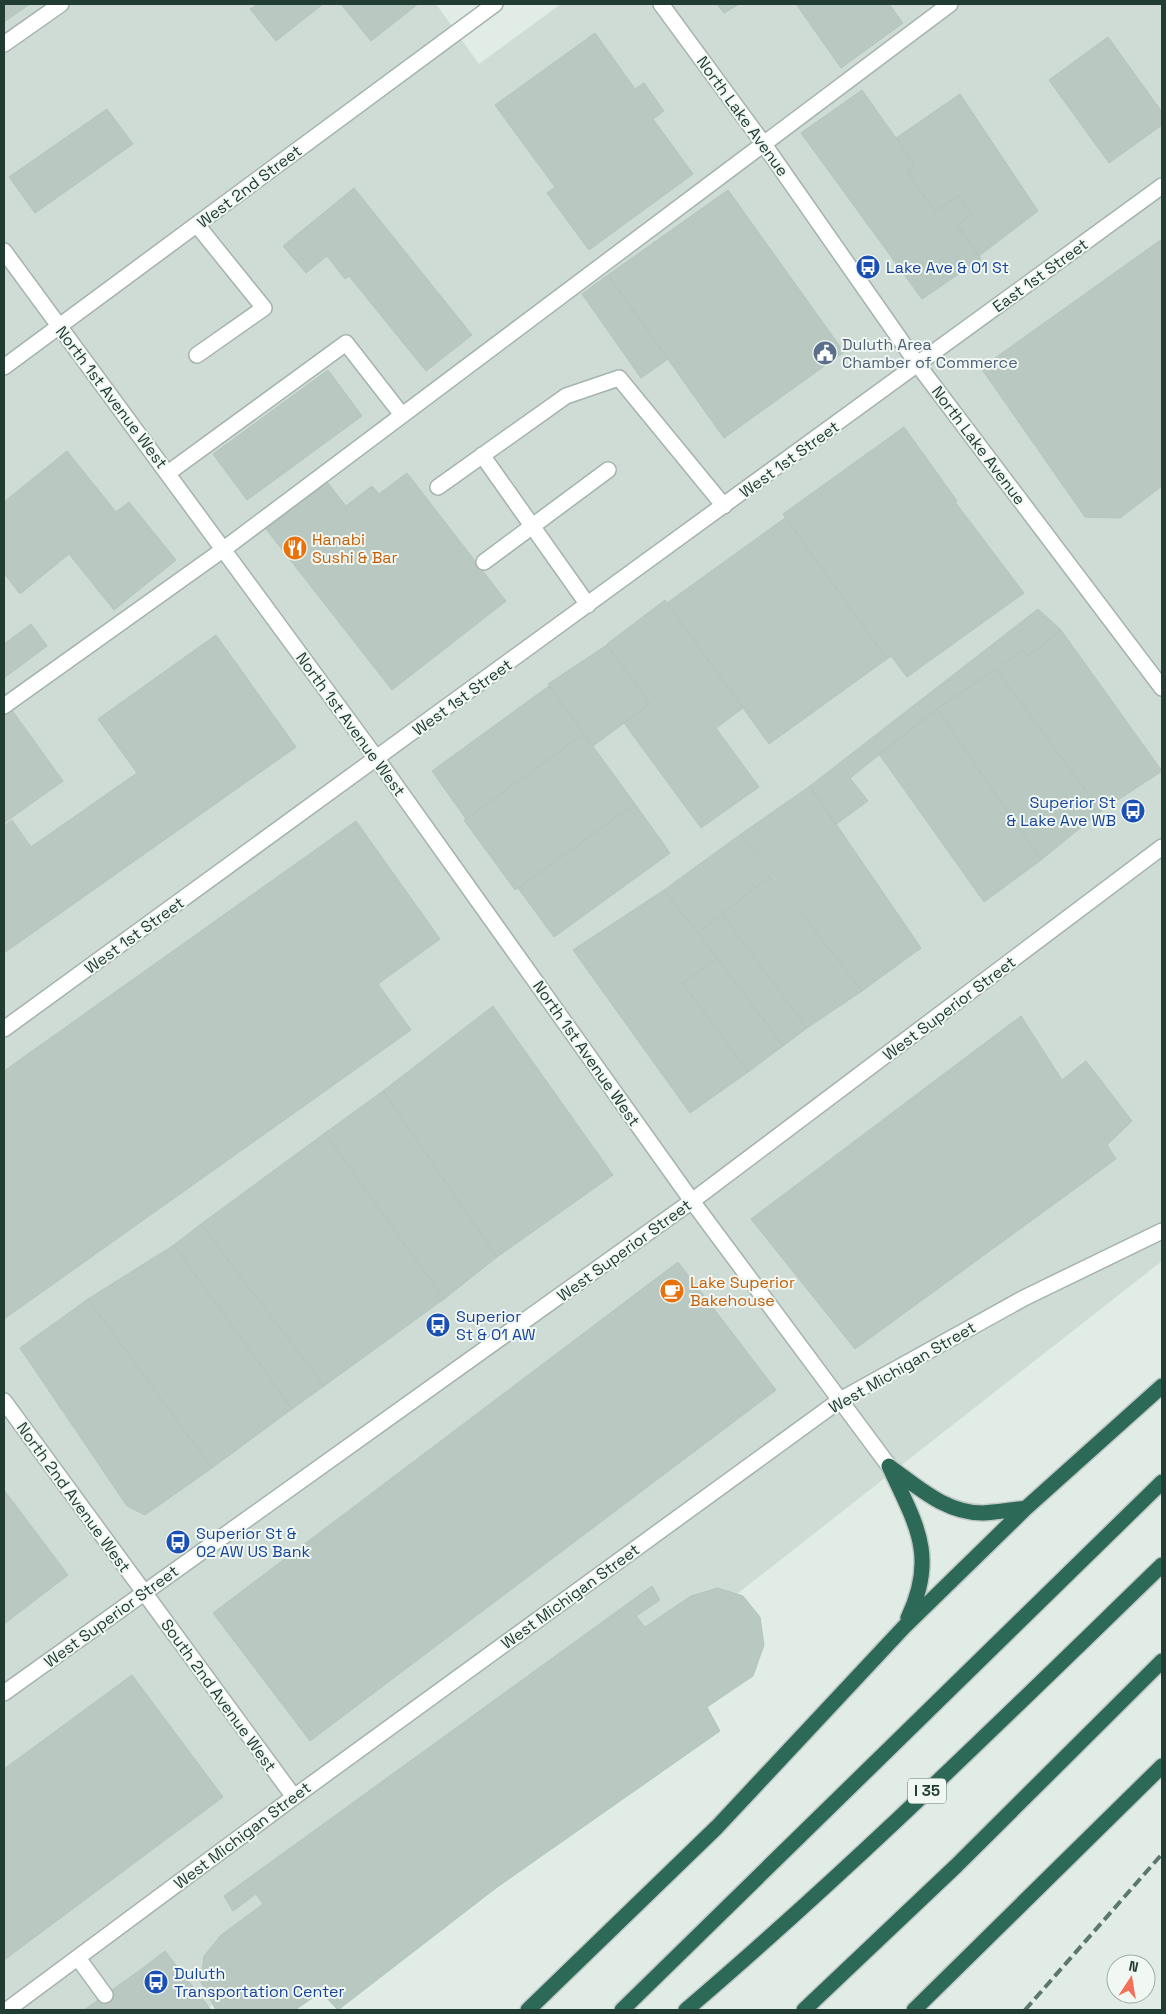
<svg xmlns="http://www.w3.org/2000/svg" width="1166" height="2014" font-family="'Space Grotesk',sans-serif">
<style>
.built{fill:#cfdbd5}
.building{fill:#b9c9c1;stroke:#b3c5bc}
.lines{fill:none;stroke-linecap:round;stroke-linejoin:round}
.minor-tunnel{stroke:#bbc9c2;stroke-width:15;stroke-dasharray:15 8;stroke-linecap:butt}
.minor-casing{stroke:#a4b4ad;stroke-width:18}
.highway-casing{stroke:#c1c8c6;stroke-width:18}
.minor{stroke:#fff;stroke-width:15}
.highway{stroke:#2d6957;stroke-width:15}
.rail{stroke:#5b786e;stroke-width:4;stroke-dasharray:10 5;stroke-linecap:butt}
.labels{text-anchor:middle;stroke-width:4;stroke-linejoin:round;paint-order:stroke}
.shield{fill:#f1f8f4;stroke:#5f746d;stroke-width:1}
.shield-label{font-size:15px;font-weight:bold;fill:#213c33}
.street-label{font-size:16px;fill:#213c33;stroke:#f1f8f4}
.transit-label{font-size:16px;fill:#164399;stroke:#f1f8f4;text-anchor:start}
.service-label{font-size:16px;fill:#4e5e75;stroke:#f1f8f4;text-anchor:start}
.food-label{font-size:16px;fill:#c56008;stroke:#f1f8f4;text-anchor:start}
</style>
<rect width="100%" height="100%" fill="#e1ece6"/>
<path class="built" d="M4,4H436L479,64L561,4H1162V1261L206,2010H4Z"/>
<path class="building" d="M4,4H30L4,22Z
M258,4H323L276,41L250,9Z
M341,4H418L371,41Z
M717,4H739L724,13Z
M796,4H889L903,23L841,68Z
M595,33L635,89L644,83L664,111L653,119L693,174L589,250L547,193L555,187L495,105Z
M1108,37L1162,112V125L1109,163L1049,80Z
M862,90L915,165L907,172L935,212L958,195L972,214L957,224L981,259L922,299L801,133Z
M960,94L1038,211L979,256L957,225L972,214L958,195L935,212L907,172L915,165L896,138Z
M107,109L133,144L35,213L9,177Z
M354,188L472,335L426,371L349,276L345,279L327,256L306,273L283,246Z
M728,190L844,352L724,438L608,275Z
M1162,239V486L1120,518L1085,517L981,368Z
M608,275L668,359L641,378L582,294Z
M328,370L362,416L247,500L213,454Z
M904,427L957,501L955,502L1024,593L907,677L891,656L887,659L783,514Z
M67,451L116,512L129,502L176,560L114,610L69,554L20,594L4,573V502Z
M407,473L506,601L392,690L266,529L327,482L346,506L372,486L379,494Z
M785,518L887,659L769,744L667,603Z
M665,600L743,708L716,728L759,787L701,828L624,723L650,704L607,644Z
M1038,609L1061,630L1027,657L1023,650L937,709L850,778L868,801L835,825L810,786Z
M31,624L47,646L4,678V644Z
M1061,630L1162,771L1101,811L996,669L1023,650L1027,657Z
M216,635L296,747L4,953V826L12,820L31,847L137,773L98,719Z
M607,645L650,704L593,746L548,684Z
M996,669L1101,811L1041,860L937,709Z
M549,686L584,734L466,819L432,771Z
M9,706L63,781L4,823V710Z
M937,709L1041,860L984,902L879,754Z
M584,734L635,804L515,890L464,820Z
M810,786L921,948L862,991L741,834Z
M635,804L670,853L554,937L518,888Z
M356,821L440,939L378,984L411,1030L4,1319V1071Z
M741,834L771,875L698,933L664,890Z
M771,875L862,991L807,1028L722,914Z
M664,890L717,958L683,983L748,1072L690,1113L573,950Z
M722,914L807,1028L783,1046L698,933Z
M717,958L783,1046L748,1072L683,983Z
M493,1006L613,1175L497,1257L383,1091Z
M1021,1016L1062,1080L1086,1061L1132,1121L1107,1145L1116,1159L855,1349L751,1219Z
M383,1091L497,1257L444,1299L325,1133Z
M325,1133L444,1299L324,1386L201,1224Z
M201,1224L324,1386L292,1409L174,1245Z
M174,1245L292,1409L212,1468L88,1299Z
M678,1262L776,1390L310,1741L213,1613Z
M88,1299L212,1468L145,1515L127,1506L20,1348Z
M4,1490L68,1575L4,1624Z
M652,1586L660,1600L636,1616L645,1627L691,1596L718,1588L743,1596L760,1617L764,1645L753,1676L707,1707L720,1731L496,1888L338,2010L321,1992L295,2010H216L201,1982L204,1956L221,1935L263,1904L256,1894L233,1911L224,1896Z
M132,1675L223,1797L4,1960V1769Z
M165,1951L211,2010H84L143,1968Z"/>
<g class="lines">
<path class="minor-tunnel" d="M105,1995L116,2010"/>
<defs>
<path id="minor" d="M661,4L763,143L918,365L1162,688
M4,44L61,4
M197,225L264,308L197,355
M4,251L377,759L692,1201L889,1466
M4,367L495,4
M482,455L588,605
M168,473L346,343L402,415
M438,487L566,396L619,378L724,506
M484,562L608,470
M4,706L224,549L950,4
M4,1029L1162,186
M4,1401L294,1797
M4,1693L692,1201L1162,847
M78,1958L105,1995
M7,2010L294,1797L840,1400L1024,1298L1162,1231"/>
<path id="highway" d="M889,1466C915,1523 938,1555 908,1618
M890,1467C919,1488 946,1513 983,1513C997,1512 1012,1510 1026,1508
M528,2010L717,1827L904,1627L1026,1508L1162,1386
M622,2010L1162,1482
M686,2010C851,1869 1006,1716 1162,1565
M804,2010L956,1866L1162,1661
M914,2010L1162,1766"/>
</defs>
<use href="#minor" class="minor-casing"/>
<use href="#highway" class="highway-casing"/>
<use href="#minor" class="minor"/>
<use href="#highway" class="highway"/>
<path class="rail" d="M1025,2010L1162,1854"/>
</g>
<defs>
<symbol id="bus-disc" viewBox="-11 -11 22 22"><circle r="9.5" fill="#1a4fb4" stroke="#f1f8f4"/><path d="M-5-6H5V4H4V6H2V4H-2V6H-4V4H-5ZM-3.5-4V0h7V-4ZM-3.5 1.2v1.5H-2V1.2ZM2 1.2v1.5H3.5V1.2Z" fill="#fff"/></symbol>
<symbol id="civic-disc" viewBox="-11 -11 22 22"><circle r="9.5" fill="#5c6f8a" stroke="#f1f8f4"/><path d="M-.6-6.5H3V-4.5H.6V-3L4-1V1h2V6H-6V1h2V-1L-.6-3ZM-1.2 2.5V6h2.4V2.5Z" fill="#fff"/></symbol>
<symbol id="restaurant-disc" viewBox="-11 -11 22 22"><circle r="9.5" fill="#e8710a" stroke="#f1f8f4"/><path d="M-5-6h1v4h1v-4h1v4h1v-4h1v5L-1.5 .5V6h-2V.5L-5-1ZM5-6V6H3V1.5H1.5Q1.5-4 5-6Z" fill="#fff"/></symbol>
<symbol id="cafe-disc" viewBox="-11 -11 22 22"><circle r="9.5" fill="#e8710a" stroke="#f1f8f4"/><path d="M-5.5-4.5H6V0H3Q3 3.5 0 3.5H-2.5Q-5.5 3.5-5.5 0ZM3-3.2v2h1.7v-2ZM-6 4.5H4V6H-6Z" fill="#fff"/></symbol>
</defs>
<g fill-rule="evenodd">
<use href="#bus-disc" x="854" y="253" width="28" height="28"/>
<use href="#civic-disc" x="811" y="339" width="28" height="28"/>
<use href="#restaurant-disc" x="281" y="534" width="28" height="28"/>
<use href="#bus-disc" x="1119" y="797" width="28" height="28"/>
<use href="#cafe-disc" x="658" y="1277" width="28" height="28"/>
<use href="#bus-disc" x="424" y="1311" width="28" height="28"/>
<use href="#bus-disc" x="164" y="1528" width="28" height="28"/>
<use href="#bus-disc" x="142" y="1968" width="28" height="28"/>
</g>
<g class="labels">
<rect class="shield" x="908" y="1778.5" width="38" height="25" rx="4"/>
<g class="shield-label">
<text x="927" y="1796">I 35</text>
</g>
<g class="street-label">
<text transform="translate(743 116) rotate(54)" y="6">North Lake Avenue</text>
<text transform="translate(249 186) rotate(-37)" y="6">West 2nd Street</text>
<text transform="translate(1040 275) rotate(-36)" y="6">East 1st Street</text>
<text transform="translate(112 397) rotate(53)" y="6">North 1st Avenue West</text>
<text transform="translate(979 445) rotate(53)" y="6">North Lake Avenue</text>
<text transform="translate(789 459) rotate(-36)" y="6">West 1st Street</text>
<text transform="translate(462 697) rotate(-36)" y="6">West 1st Street</text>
<text transform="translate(351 724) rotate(54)" y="6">North 1st Avenue West</text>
<text transform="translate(134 935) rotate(-36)" y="6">West 1st Street</text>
<text transform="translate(949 1008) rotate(-37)" y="6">West Superior Street</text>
<text transform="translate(587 1053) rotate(55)" y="6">North 1st Avenue West</text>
<text transform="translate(624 1250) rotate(-36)" y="6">West Superior Street</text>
<text transform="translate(902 1367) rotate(-30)" y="6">West Michigan Street</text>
<text transform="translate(74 1497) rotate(54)" y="6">North 2nd Avenue West</text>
<text transform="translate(570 1596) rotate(-36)" y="6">West Michigan Street</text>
<text transform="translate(111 1616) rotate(-36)" y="6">West Superior Street</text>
<text transform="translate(219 1695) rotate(54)" y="6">South 2nd Avenue West</text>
<text transform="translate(242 1835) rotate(-37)" y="6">West Michigan Street</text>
</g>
<g class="transit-label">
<text x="886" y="273">Lake Ave &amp; 01 St</text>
<text x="1116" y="808" text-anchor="end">Superior St<tspan x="1116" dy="18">&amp; Lake Ave WB</tspan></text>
<text x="456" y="1322">Superior<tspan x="456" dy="18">St &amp; 01 AW</tspan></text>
<text x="196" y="1539">Superior St &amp;<tspan x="196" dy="18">02 AW US Bank</tspan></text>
<text x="174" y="1979">Duluth<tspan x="174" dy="18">Transportation Center</tspan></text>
</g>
<g class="service-label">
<text x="842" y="350">Duluth Area<tspan x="842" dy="18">Chamber of Commerce</tspan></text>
</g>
<g class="food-label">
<text x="312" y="545">Hanabi<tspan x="312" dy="18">Sushi &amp; Bar</tspan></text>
<text x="690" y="1288">Lake Superior<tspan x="690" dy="18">Bakehouse</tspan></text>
</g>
</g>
<rect width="1166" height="2014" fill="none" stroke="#213c33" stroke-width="10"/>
<g transform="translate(1131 1979) rotate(12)"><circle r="24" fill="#f1f8f4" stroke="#9eada7"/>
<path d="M0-4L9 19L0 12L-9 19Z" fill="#f36f58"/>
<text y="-8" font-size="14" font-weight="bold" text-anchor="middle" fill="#213c33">N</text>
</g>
</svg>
